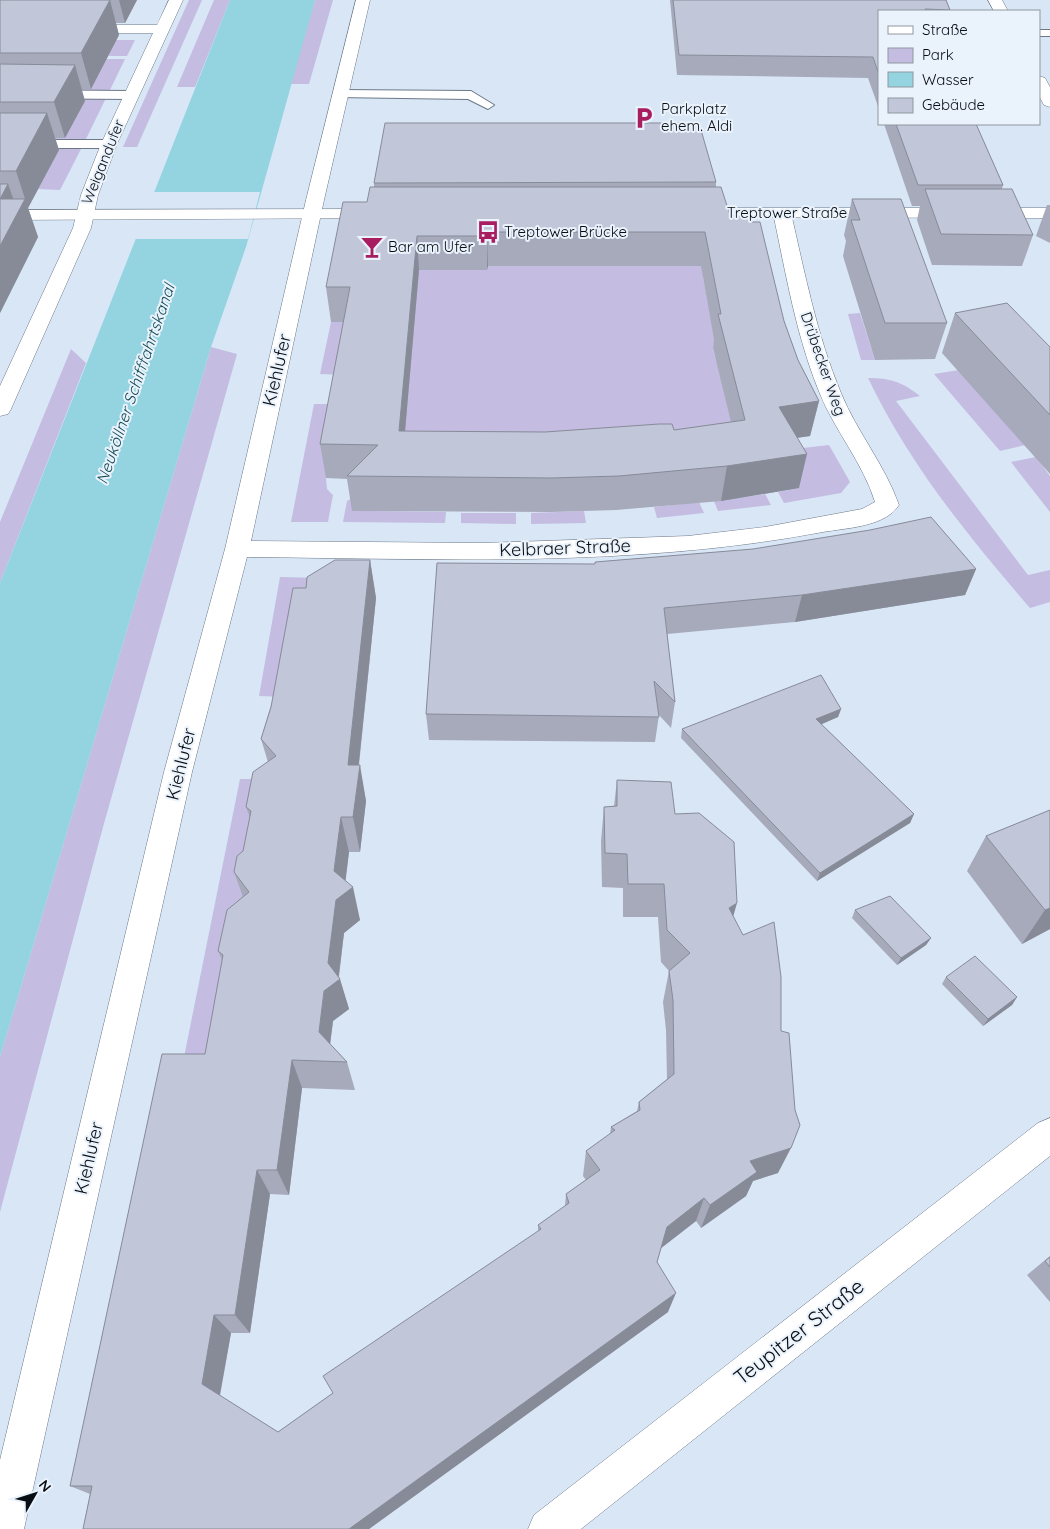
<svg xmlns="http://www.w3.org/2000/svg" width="1050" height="1529" font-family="Quicksand,sans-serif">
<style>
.green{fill:#c4bce1}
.water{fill:#93d4e0}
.pier{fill:#d8e6f6}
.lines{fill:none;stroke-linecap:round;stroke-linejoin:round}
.lane-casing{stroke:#6c7887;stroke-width:2}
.street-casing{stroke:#6c7887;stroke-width:1}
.secondary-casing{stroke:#6c7887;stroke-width:1}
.lane{fill:#fff;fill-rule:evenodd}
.street{fill:#fff;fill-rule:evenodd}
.secondary{fill:#fff;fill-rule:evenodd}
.wall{fill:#a6aabb;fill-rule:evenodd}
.shaded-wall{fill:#878b98}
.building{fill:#c1c6d9;stroke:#878b98;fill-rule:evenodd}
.labels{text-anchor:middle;stroke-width:4;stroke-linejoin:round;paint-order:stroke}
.far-poi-label{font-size:15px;fill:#090e13;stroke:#eaf2fc;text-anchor:start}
.far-street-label{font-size:15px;fill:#090e13;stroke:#eaf2fc}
.far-water-label{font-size:16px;font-style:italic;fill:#114b54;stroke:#eaf2fc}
.street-label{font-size:18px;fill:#090e13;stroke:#eaf2fc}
.near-street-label{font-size:21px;fill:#090e13;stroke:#eaf2fc}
</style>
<rect width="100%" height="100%" fill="#d8e6f6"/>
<path class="green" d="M189,0H202L137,147H123Z
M214,0H230L195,87H177Z
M315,0H333L309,84H290Z
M111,40H135L127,56H109Z
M107,59H125L109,92L26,91Z
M57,97L106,98L85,141H0V123H73L83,104Z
M0,147H82L60,190L38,189L56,155Z
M488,266H705L703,277L711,320H717L713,349L716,360L757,453L402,470L400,269L487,270Z
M860,313L875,360H861L848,314Z
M331,322H355L345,375L320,374Z
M211,347L237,354L103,827L0,1212V1057Z
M71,349L86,363L0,583V522Z
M959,370L1025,445L1000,451L934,374Z
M868,378C889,378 903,382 920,396L896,401L1028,575L1050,570V602L1030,608C968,536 909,464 868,378Z
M314,404H340L326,478L327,489L333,495L328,522H291Z
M829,445L850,482L841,493L784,503L778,492L798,488L777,451Z
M1036,457L1050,476V512L1011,462Z
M765,494L771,505L718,511L714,501Z
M351,499L370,511L446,512L445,523L343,522L347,501Z
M699,502L704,513L657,518L654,507Z
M584,511L586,523L531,524V513Z
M461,513H516V524L461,523Z
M280,577L318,578L285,697L259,696Z
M240,779H272L244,1019L179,1082Z"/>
<path class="water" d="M230,0H315L246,247L211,347L0,1057V583Z"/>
<path class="pier" d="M150,192H260L248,239H132Z"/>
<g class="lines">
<defs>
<path id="lane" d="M1039,30H1050V36H1039Z
M0,90L131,91L137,95L131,99L0,98Z
M340,90L471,91L494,105L488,109L468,99L336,97L334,94Z
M0,140H109L115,144L109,148H0Z"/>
<path id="street" d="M169,0H183L117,144L98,195L91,228L11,409L8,414L0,416V386L73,228L81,195L101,144L153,33H79L72,29L79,25H157Z
M356,0H370L324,200L251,541L483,543L688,536L765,527L862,509L875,502C863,463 835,431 820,394C796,336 786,274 773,213L776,209H788L791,213C805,274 817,336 841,393C857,432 885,465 899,505C885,527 846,528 823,532C633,568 438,559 247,557L192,772L24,1529H0V1460L164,772L225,549L306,200Z
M1050,1118V1156L581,1529H528L534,1515L1038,1123Z"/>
<path id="secondary" d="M988,0H1002L1008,11H994Z
M1039,76L1045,78L1050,87V107L1044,105L1039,96Z
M691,208H1050V218L685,217L682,213L685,209Z
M378,209L384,210L387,214L384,218L0,220V210Z"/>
</defs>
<use href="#lane" class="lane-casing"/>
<use href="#street" class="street-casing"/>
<use href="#secondary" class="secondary-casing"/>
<use href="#lane" class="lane"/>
<use href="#street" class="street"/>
<use href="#secondary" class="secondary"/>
</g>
<path class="wall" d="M0,0H137L125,23H116L119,35L91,89H81L85,101L65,138H55L59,150L28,208L38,237L0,313Z
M670,0H946L950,10V11H879V109L868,78L677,75Z
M884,124H976L1003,185L1002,189L1033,235L1022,266L932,265L917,220L920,206H912Z
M716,182V187L784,321L798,360L819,401L810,436L797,438L799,488L721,501L616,510L551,512L352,511L347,479L326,478L320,444L344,322H331L326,287L374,187V183ZM488,266H701L714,339L713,348L731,422L674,430L545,432L405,431L419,270H487Z
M852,199L947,323L935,359L875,360L843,256L846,241L844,235Z
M1047,205H1050V243L1036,236Z
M955,313L1050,347V474L942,353Z
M370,560L376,598L359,765L366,801L360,852H349L345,881L360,920L344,933L339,977L349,1009L333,1021L330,1044L347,1062L355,1090L302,1088L289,1195L270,1194L250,1333H231L220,1396L278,1432L333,1393L538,1231V1225L565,1206L566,1194L586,1180L583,1176L586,1151L610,1134L611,1127L637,1111L639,1102L667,1079L666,1030L663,1002L669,971L661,962L658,917H623V888L602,887L601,841L604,807L614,806L617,780L675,814L733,916L778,1173L753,1181L746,1196L701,1228L696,1221L661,1248L657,1262L668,1312L369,1529H83L90,1494L70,1486L205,1054L222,960L218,951L243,897L234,872L243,851L250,818L246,807L268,762L261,739L306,588Z
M437,563L976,569L965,595L795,622L667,634L675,702L671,728L659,715L655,742L429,740L426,714Z
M841,709L838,717L821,724L914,814L910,823L817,881L681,738L682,729Z
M1050,810V929L1022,944L967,871L986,836Z
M855,910L931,938L926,945L897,965L852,918Z
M946,977L1017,997L1012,1005L983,1026L942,984Z
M1050,1256V1302L1027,1275Z"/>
<path class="shaded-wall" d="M110,0L119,35L91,89L81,53Z
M119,0H137L125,23Z
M75,65L85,101L65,138L54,102Z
M47,113L59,150L28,208L16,171Z
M8,184L18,212L25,199L38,237L0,313V200Z
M487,232L488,266L487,270Z
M417,236L419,270L402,466L399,431Z
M819,401L810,436L772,441L779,407Z
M807,454L799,488L721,501L727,466Z
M370,560L376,598L355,800L360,765L366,801L360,852L353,817L348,765Z
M976,569L965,595L795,622L802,595Z
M841,709L838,717L813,728L816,719Z
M914,814L910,823L817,881L820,873Z
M341,817L349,852L344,894L353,887L360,920L344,933L338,981L340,979L349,1009L333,1021L328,1061L319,1032L328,963L334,871Z
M737,903L728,935L729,908Z
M1050,908V929L1022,944L1045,910Z
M931,938L926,945L897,965L901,958Z
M1017,997L1012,1005L983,1026L988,1019Z
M292,1060L302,1088L289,1195L277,1170Z
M791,1148L778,1173L753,1181L746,1196L701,1228L710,1205L750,1161Z
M257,1170L270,1194L250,1333L235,1315Z
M704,1198L696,1221L660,1249L667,1227Z
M676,1293L668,1312L369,1529H349Z
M214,1315L231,1333L219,1399L202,1384Z"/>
<path class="building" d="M0,0H110L81,53H0Z
M673,0H946L950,10L925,9L926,11H879V75L873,57L679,55Z
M0,64L75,65L54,102H0Z
M0,113H47L16,171H0Z
M385,123H699L716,182L374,183Z
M896,124H976L1003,185H918Z
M0,184H8L0,199Z
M370,187H721L730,215L749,217L750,222H760L784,321L798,360L819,401L779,407L807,454L727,466L619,476L552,478L347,476L378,445L320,444L350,287H326L343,202H367ZM487,232H705L721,314H718L745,420L674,430L672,424H659L545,432L399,431L417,236H487Z
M925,189H1012L1033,235L941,234Z
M0,199H25L0,246Z
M852,199H901L947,323H885L851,220H860Z
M1007,303L1050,347V415L955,313Z
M931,517L976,569L802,595L664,608L675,702L654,681L659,717L426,714L437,563L595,564V562L753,549L870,530Z
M335,560H370L348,765H360L353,817H341L334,871L353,887L336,900L328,963L340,979L324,991L319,1032L347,1062L292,1060L277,1170H257L235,1315H214L202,1384L278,1432L333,1393L323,1376L541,1229L538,1225L569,1203L566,1194L600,1170L586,1151L615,1130L611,1127L640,1110L639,1102L674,1074L673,1000L669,971L690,953L667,930L664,884H628L627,854L605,853L604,807L617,806V780L671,782L675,814L699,813L734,842L737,903L729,908L743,935L774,922L781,977V1031L789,1033L795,1110L800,1125L791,1148L750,1161L757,1172L710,1205L704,1198L667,1227L657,1262L676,1293L349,1529H83L92,1486H70L162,1054H205L223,955L218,951L227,910L249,892L234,872L237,856L243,851L251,811L246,807L253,772L276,756L261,739L271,707L293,588H306L307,577Z
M821,675L841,709L816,719L914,814L820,873L682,729Z
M1050,810V908L1045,910L986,836Z
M890,896L931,938L901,958L855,910Z
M975,956L1017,997L988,1019L946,977Z
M1050,1257V1267L1045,1261Z"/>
<defs>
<symbol id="parking-bare" viewBox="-9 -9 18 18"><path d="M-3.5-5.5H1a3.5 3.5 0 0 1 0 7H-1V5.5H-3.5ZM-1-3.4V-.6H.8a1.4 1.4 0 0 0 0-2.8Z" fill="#a81c60" stroke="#eaf2fc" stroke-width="2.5" paint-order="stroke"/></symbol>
<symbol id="bus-bare" viewBox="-9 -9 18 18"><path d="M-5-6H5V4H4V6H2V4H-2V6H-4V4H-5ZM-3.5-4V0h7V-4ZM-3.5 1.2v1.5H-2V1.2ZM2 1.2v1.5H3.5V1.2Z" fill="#a81c60" stroke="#eaf2fc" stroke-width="2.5" paint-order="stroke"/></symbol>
<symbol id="bar-bare" viewBox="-9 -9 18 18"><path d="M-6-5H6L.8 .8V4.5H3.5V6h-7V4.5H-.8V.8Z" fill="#a81c60" stroke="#eaf2fc" stroke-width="2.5" paint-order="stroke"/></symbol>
</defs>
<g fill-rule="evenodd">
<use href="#parking-bare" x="628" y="102" width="32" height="32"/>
<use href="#bus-bare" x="472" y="216" width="32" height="32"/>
<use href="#bar-bare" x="356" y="231" width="32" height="32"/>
</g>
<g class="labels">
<g class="far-poi-label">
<text x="661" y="114">Parkplatz<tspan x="661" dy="17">ehem. Aldi</tspan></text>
<text x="504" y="237">Treptower Brücke</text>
<text x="388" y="252">Bar am Ufer</text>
</g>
<g class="far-street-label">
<text transform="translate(103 162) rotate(-68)" y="5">Weigandufer</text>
<text x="787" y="218">Treptower Straße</text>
<text transform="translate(823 364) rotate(71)" y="5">Drübecker Weg</text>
</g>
<g class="far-water-label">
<text transform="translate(135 384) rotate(-71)" y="6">Neuköllner Schifffahrtskanal</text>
</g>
<g class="street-label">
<text transform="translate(277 370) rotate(-77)" y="6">Kiehlufer</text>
<text transform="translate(565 548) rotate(-2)" y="6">Kelbraer Straße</text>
<text transform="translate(181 764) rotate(-76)" y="6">Kiehlufer</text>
<text transform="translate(89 1158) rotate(-77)" y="6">Kiehlufer</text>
</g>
<g class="near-street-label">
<text transform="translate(799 1332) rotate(-38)" y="7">Teupitzer Straße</text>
</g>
</g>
<rect x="878" y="10" width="162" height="115" fill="#eaf2fc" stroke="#90979f"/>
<rect x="888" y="26" width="25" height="8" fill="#ffffff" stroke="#90979f"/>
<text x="922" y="35" font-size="15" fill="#090e13">Straße</text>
<rect x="888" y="48" width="25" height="15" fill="#c4bce1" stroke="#90979f"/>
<text x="922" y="60" font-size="15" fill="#090e13">Park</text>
<rect x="888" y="72" width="25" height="15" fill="#93d4e0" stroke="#90979f"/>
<text x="922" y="85" font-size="15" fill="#090e13">Wasser</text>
<rect x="888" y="98" width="25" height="15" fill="#c1c6d9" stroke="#90979f"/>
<text x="922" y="110" font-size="15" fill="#090e13">Gebäude</text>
<g transform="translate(35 1494) rotate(51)" stroke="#eaf2fc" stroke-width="4" paint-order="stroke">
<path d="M0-4L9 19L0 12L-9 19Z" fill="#090e13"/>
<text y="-8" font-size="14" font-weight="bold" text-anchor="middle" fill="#090e13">N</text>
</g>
</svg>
